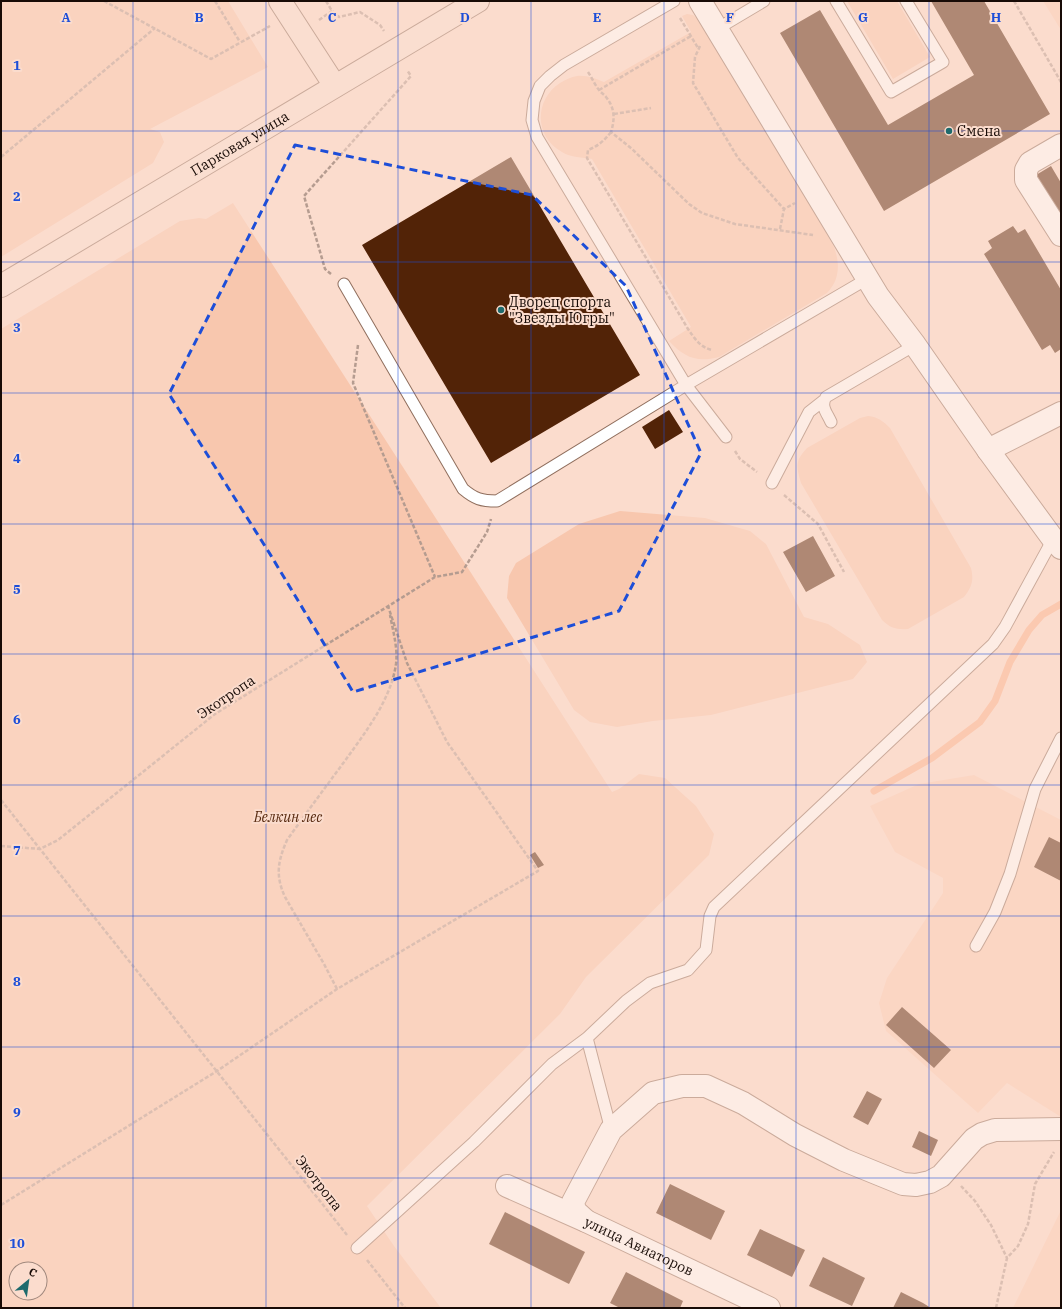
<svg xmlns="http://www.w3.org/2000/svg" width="1062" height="1309" font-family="'IBM Plex Serif',serif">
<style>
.built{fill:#fbceb7}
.green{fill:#f8c7ae;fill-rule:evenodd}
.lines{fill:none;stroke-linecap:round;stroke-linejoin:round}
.stream{stroke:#fbb18c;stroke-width:7}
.building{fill:#522307}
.service-casing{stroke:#906f5e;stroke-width:13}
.minor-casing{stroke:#906f5e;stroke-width:24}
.secondary-casing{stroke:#906f5e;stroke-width:24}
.path{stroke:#b59c90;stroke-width:2.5;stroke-dasharray:4 2;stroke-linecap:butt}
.service{stroke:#fff;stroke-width:11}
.minor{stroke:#fff;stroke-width:22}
.secondary{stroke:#f8e0d3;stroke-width:22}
.marked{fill:none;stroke:#1d4ed8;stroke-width:3;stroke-dasharray:8 5;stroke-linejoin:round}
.grid{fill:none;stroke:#1d4ed8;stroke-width:1;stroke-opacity:0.55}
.poi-dot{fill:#1e6b6d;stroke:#fbdccd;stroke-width:1.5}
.labels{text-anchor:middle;stroke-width:4;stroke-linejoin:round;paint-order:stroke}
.poi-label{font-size:14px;fill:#180b06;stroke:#fbdccd;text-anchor:start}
.street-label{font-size:14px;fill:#180b06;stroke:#fbdccd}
.park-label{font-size:14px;font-style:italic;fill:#582a10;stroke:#fbdccd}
.grid-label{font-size:13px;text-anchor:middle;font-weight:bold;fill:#1d4ed8;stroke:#fbdccd;stroke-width:4;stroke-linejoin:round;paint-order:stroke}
</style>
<rect width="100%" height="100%" fill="#fbdccd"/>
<path class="built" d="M1043,1H1061V30Z
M974,775L1061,820V1117L1007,1083L978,1113L886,1031L879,1003L887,978L943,893V878L895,852L870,806L919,784Z
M1061,1210V1308H1013Z"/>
<path class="green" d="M1,1H228L268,67L150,129L160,132L164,142L153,163L1,257V227L3,226L1,225Z
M847,1H897L930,57L893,79Z
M687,14L693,15L699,20L806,197L834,247C840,263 840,280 827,293L719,357C696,363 684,357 669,341L691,327L592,159C582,157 571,158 562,152C534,137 534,100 560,83C565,80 571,77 577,76C587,75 596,79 604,82L691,32L682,16Z
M233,203L612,792L619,789L639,774L665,778L696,806L714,834L709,855L586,977L560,1014L367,1206L394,1246L441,1308H1V329L180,221L199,218L206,219ZM16,1269H40V1293H16Z
M868,416C878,417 883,421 890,428L971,568C974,580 972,587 964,597L908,629C897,630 890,628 882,620L801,483C796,466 795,461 807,448L860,418Z
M620,511L705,518L750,531L766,544L804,617L828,624L860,645L867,662L853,679L711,715L653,721L617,727L590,722L574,710L507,598L509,576L516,563L579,524Z"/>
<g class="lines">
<path class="stream" d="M874,791L932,758L980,722L995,701L1010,662L1029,630L1042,615L1061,604"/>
</g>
<path class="building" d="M931,1H984L1050,114L884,211L780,33L820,10L888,125L974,75Z
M511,157L640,375L491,463L362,245Z
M1051,166L1061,183V217L1036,175Z
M1013,226L1018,233L1025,229L1061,290V349L1055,353L1050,345L1042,350L984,254L992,248L988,241Z
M669,410L683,432L655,449L642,427Z
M813,536L835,576L806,592L783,552Z
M1049,837L1061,843V881L1034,867Z
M535,852L544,865L538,868L530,855Z
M902,1007L951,1050L934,1068L886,1025Z
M867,1091L882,1099L868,1125L853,1117Z
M919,1131L938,1140L931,1156L912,1147Z
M670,1184L725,1211L711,1240L656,1213Z
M505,1212L585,1252L569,1284L489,1244Z
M760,1229L805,1250L792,1277L747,1255Z
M823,1257L865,1278L852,1306L809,1286Z
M626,1272L683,1301L680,1308H620L610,1303Z
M901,1292L923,1303L931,1308H893Z"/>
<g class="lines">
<defs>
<path id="service" d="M674,1L564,65L550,76L540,86L534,101L532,120L537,137L686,385L867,279
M836,1L891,92L943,62L906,1
M717,29L764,1
M344,284L463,489C475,499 481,501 497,501L686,385L726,437
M831,422C827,413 820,406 826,397L915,345
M772,483L809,412L823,401
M976,946L995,912L1010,874L1035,789L1061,738
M587,1038L611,1130
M357,1248L474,1142L552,1064L587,1038L626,1001L650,983L688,970L706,950L710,916L714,907L993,644L1005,627L1053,539"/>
<g id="minor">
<path d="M700,1L878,296L915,345L988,450L1053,539L1061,548"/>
<path d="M1061,145L1030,163L1026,170V180L1061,235"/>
<path d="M988,450L1061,413"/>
<path id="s1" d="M507,1186L586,1221L769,1308"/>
<path d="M586,1221L575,1211L573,1202L611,1130L653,1093L682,1086H706L743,1103L795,1135L844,1160L903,1184L916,1185L930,1182L941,1176L974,1139L982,1134L995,1130L1061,1129"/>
</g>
<g id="secondary">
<path d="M280,1L335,86"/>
<path id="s2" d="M1,286L478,1"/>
</g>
</defs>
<use href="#service" class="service-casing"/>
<use href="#minor" class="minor-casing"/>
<use href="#secondary" class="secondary-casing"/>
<path class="path" d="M104,1L211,59L270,26
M215,1L240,42
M326,1L332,11L339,17L360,12L380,25L384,31
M1014,1L1061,82
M680,18L698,48
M319,20L332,11
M700,46L695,57L693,83L738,158L784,209L795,203
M588,72C592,78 595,85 599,90C601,93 604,94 606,97C615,108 615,119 611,132L632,149L689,204L702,213L735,224L813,235
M599,90L691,36
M614,114L651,108
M611,132C604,141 598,146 588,150L587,158L688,329C695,339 700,347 712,350
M1,157L155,28
M780,229L784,209
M331,274L325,269L304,196L411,76L407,70
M358,345L353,383L435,577
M735,451L740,459L757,472
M784,495L818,524L844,572
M1,800L347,1235
M1,846L40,849L58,840L215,714L435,577L462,572L487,532L491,519
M337,989L324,964L285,897C275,875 278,861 287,840C307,812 327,785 347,758C367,730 391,699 396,664C398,648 393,631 390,615
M961,1186L975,1201L991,1225L1007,1258
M1,1205L217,1071L337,989L538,871L447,742L407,663L388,606
M367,1260L405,1308
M996,1308L1007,1258L1018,1246L1028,1224L1035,1184L1054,1152"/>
<use href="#service" class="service"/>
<use href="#minor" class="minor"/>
<use href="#secondary" class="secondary"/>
</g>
<path d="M0 0H1062V1309H0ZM295,145L532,195L626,286L701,453L619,611L353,692L270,554L169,394Z" fill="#fbdccd" fill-opacity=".55" fill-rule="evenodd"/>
<path class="marked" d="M295,145L532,195L626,286L701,453L619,611L353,692L270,554L169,394Z"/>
<path class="grid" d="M133,1V1308M266,1V1308M398,1V1308M531,1V1308M664,1V1308M796,1V1308M929,1V1308M1,131H1061M1,262H1061M1,393H1061M1,524H1061M1,654H1061M1,785H1061M1,916H1061M1,1047H1061M1,1178H1061"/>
<g class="poi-dot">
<circle cx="949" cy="131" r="4"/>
<circle cx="501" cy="310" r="4"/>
</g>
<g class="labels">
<g class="poi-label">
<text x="957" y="136">Смена</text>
<text x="509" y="307">Дворец спорта<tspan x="509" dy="16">"Звезды Югры"</tspan></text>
</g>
<g class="street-label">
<text dy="5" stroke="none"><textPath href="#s2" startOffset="278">Парковая улица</textPath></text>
<text transform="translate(226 697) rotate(-34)" y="5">Экотропа</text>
<text transform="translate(319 1183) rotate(52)" y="5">Экотропа</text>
<text dy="5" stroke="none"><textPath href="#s1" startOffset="145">улица Авиаторов</textPath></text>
</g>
<g class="park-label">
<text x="288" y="822">Белкин лес</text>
</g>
</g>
<g class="grid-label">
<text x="66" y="22">A</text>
<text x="199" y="22">B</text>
<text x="332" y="22">C</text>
<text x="465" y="22">D</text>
<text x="597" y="22">E</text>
<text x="730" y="22">F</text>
<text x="863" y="22">G</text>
<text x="996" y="22">H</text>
<text x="17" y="70">1</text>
<text x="17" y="201">2</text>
<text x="17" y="332">3</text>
<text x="17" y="463">4</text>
<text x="17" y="594">5</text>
<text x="17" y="724">6</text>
<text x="17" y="855">7</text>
<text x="17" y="986">8</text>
<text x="17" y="1117">9</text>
<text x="17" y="1248">10</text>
</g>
<rect width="1062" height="1309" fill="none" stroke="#180b06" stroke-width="4"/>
<g transform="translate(28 1281) rotate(29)"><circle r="19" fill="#fbdccd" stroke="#a0887d"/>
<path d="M0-3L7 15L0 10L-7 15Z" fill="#1e6b6d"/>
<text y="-6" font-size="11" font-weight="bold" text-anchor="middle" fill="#180b06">С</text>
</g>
</svg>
